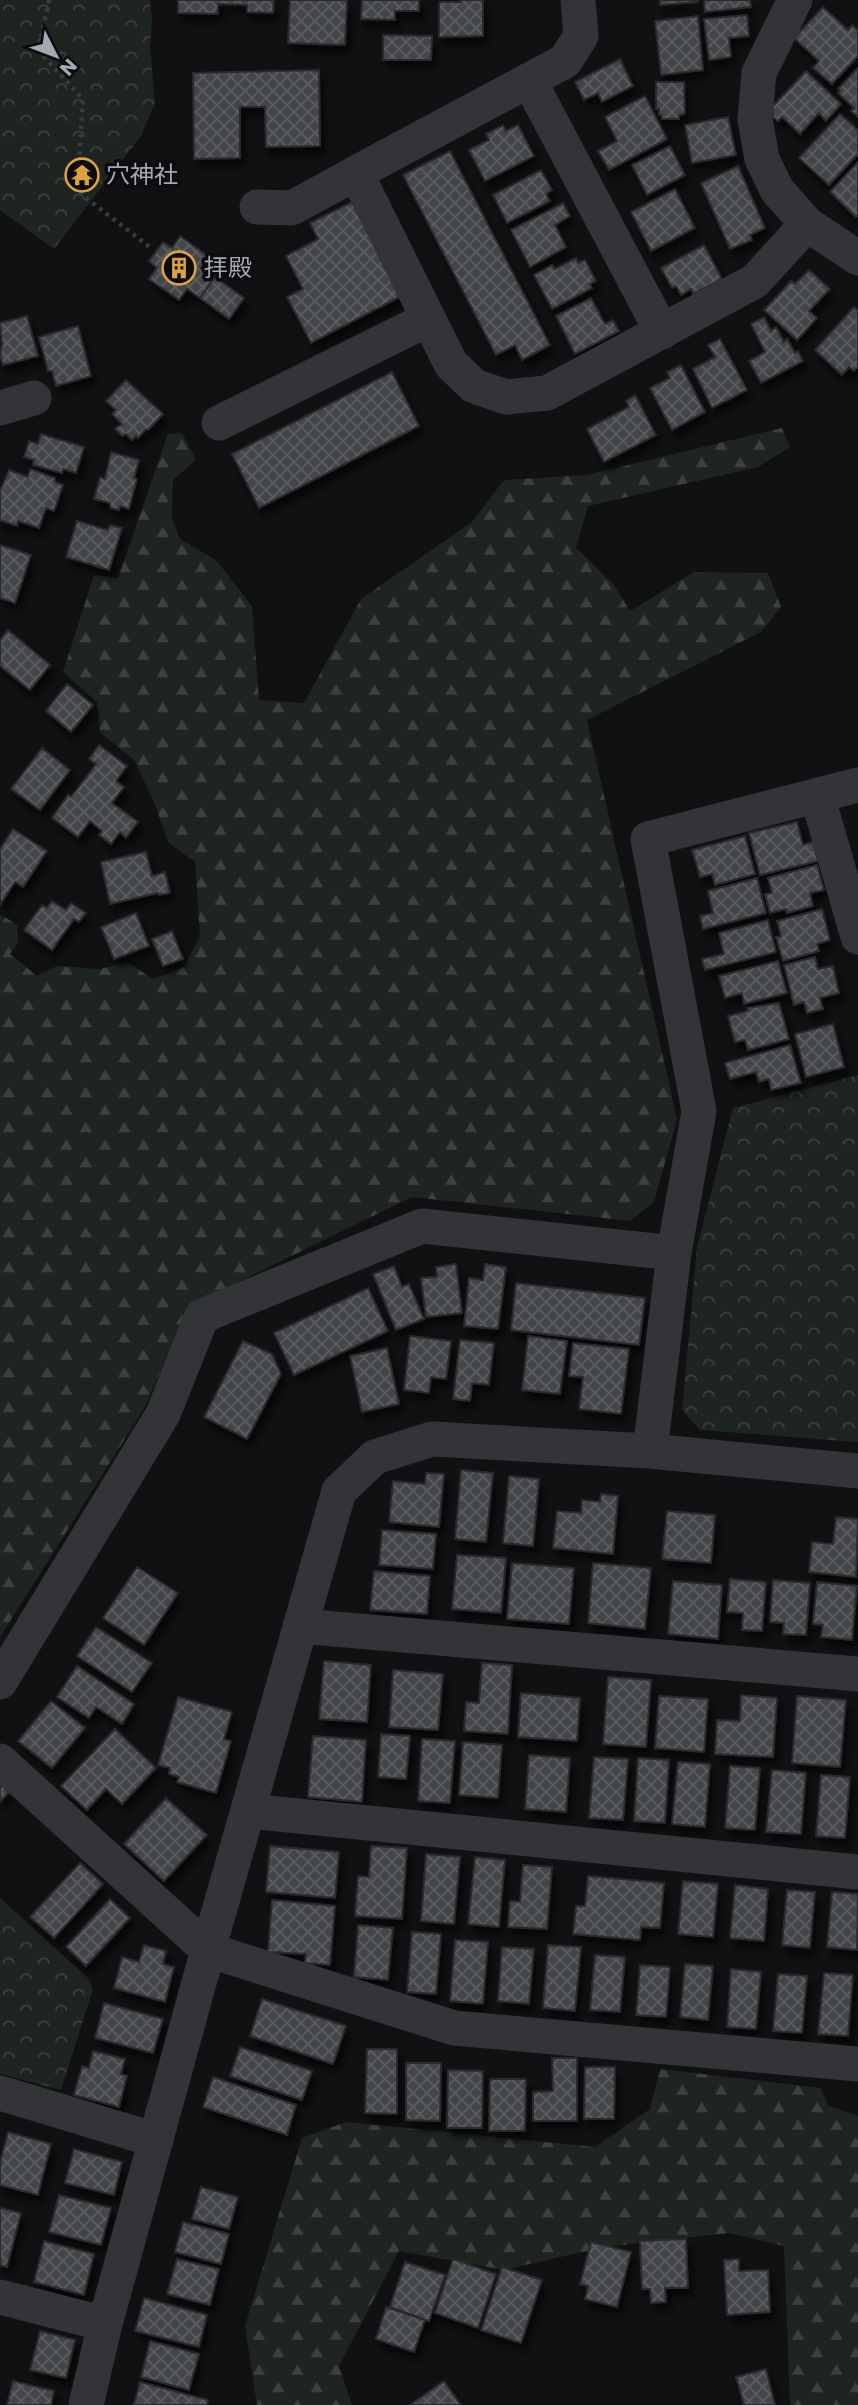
<svg xmlns="http://www.w3.org/2000/svg" width="858" height="2405" viewBox="0 0 858 2405" font-family="Poppins,'Noto Sans JP',sans-serif">
<style>
.forest{fill:url(#forest-firs)}
.park{fill:url(#park-crowns)}
.building{fill:url(#building-cross-hatch);stroke:#2c2c2e;stroke-width:2;filter:url(#shadow)}
.lines{fill:none;stroke-linecap:round;stroke-linejoin:round}
.path{stroke:#393b3e;stroke-width:4.5;stroke-dasharray:3.5 5;stroke-linecap:butt}
.minor{stroke:#333437;stroke-width:35}
.labels{text-anchor:middle;stroke-width:7;stroke-linejoin:round;paint-order:stroke}
.poi-label{font-size:24px;fill:#a4a9b2;stroke:#0c0c0e;text-anchor:start}
</style>
<defs>
<pattern id="forest-firs" width="22" height="20" patternUnits="userSpaceOnUse" patternTransform="scale(1.75)"><rect width="22" height="20" fill="#1e241f"/><path d="M5 1l3.5 6h-7zM16 11l3.5 6h-7z" fill="#3c413d"/></pattern>
<pattern id="park-crowns" width="20" height="18" patternUnits="userSpaceOnUse" patternTransform="scale(1.75)"><rect width="20" height="18" fill="#1e241f"/><path d="M2 6a3 3 0 1 1 6 0M12 15a3 3 0 1 1 6 0" fill="none" stroke="#3c413d"/></pattern>
<pattern id="building-cross-hatch" width="8" height="8" patternUnits="userSpaceOnUse" patternTransform="scale(1.75)"><rect width="8" height="8" fill="#434548"/><path d="M0 0l8 8M0 8l8-8" fill="none" stroke="#5b5d60"/></pattern>
<filter id="shadow"><feDropShadow dx="4.5" dy="8" stdDeviation="3.5" flood-color="#0009"/></filter>
</defs>
<rect width="100%" height="100%" fill="#111113"/>
<!-- forest -->
<path class="forest" d="M782 428 790 447 758 467 588 506 576 548 614 585 630 611 694 572 768 573 781 607 761 632 587 720 677 1119 654 1202 630 1221 412 1197 189 1306 145 1407 0 1637V914L17 925 18 942 10 954 37 976 57 966 100 969 127 962 153 979 184 967 200 937 195 862 168 842 156 807 135 761 100 732 97 702 63 672 94 575 118 578 168 434 182 433 196 460 173 480 172 519 180 539 216 560 252 606 259 700 304 703 361 599 472 522 504 480 587 475Z
M660 2069 820 2088 829 2106 858 2116V2405H790L784 2246 729 2233 604 2247 504 2270 399 2251 339 2366 352 2405H257L245 2326 302 2138 346 2122 595 2147 650 2109Z"/>
<!-- park -->
<path class="park" d="M0 0H150L152 19 150 46 155 103 141 136 54 249 0 210Z
M858 1075V1442L700 1430 682 1410 697 1247 733 1108Z
M0 1898 88 1978 93 1989 61 2090 0 2074Z"/>
<!-- building -->
<path class="building" d="M178 0H274L273 13 247 12V5L218 4V14L178 13Z
M290 0H347L345 45 288 43Z
M362 0H419V11H395V20L361 19Z
M460 0H483V36L439 37V2H461Z
M660 0H698V2L660 5Z
M704 0H750L751 7 705 12Z
M823 7 848 30 852 25 858 31V56L832 84 813 68 819 61 794 38Z
M747 15 749 36 729 38 731 57 709 60 704 19Z
M698 16 703 70 661 75 655 21Z
M383 35 432 36 431 60H383Z
M620 59 633 86 602 102 598 93 584 100 575 82Z
M858 68V117L851 111 854 108 838 93 840 91 838 89Z
M319 70 320 146 266 147 265 107H240V158L194 159 193 73Z
M806 71 841 104 826 121 819 113 800 134 782 117 778 121 773 117V106Z
M656 82H684L685 114 679 115V119H662V115H659V109H656Z
M645 96 667 139 609 170 598 151 617 141 605 117Z
M840 114 858 130V154L829 185 799 158Z
M728 117 736 155 692 163 685 125Z
M503 125 506 131 518 125 534 156 485 181 469 150 489 140 486 134Z
M670 146 685 175 647 195 632 165Z
M450 151 550 345 522 360 515 345 496 355 403 175Z
M858 162V215L856 217 830 192Z
M738 166 765 228 750 235 752 240 730 249 701 183Z
M541 170 552 190 546 194 550 201 507 223 493 195Z
M675 189 695 228 651 251 631 212Z
M356 200 405 294 311 343 287 297 303 289 286 256 318 239 310 223Z
M563 203 570 216 555 225 566 247 530 267 511 230Z
M180 236 209 257 201 268 215 277 200 298 187 289 179 300 149 279 157 268 149 261 163 242 172 248Z
M704 245 722 279 693 294 691 289 681 295 676 286 672 288 661 268Z
M576 258 578 263 585 260 596 281 590 284 592 288 552 309 534 275 552 265 555 269Z
M809 270 830 289 809 311 817 318 797 340 764 310 791 281 795 284Z
M215 277 244 298 229 319 200 298Z
M591 298 605 324 613 320 619 331 575 354 556 316Z
M854 307 858 311V367L854 371 849 367 842 375 815 350Z
M27 316 38 356 3 365 0 356 2 344 0 323Z
M764 317 771 331 776 327 784 342 787 339 795 353 798 351 803 361 761 383 749 361 765 352 751 324Z
M78 326 91 376 56 386 52 371H48L39 337Z
M720 339 747 390 712 408 693 369 715 357 708 345Z
M681 365 705 412 672 430 650 388 670 378 667 372Z
M392 372 419 426 259 508 232 454Z
M126 380 163 414 148 430 146 429 138 438 136 436 132 440 126 434 122 436 115 429 122 424 112 414 116 410 106 401Z
M635 395 656 435 604 462 587 429 629 407 626 401Z
M41 434 84 447 76 473 63 469 62 473 33 465 34 460 24 457 29 441 38 444Z
M111 452 139 460 134 478 137 479 129 509 120 506 119 510 110 508V503L94 499 100 477 105 479Z
M30 469 55 478V482L63 485 54 511 46 508 39 528 18 521 17 526 0 520V491L9 470 28 477Z
M77 521 108 530 110 525 122 528 109 570 66 557Z
M0 545 31 555 15 603 0 598Z
M8 630 50 665 30 690 0 666V640Z
M67 684 93 705 71 732 46 711Z
M99 745 127 766 116 781 124 787 112 803 138 822 126 838 120 832 111 844 99 835 102 831 90 821 78 837 52 818 68 795 71 797 96 764 89 759Z
M42 748 70 770 40 810 11 789Z
M797 822 803 845 813 842 818 861 760 875 749 833Z
M13 829 47 851 23 887 15 882 0 905V849Z
M745 836 755 874 715 885 712 874 700 877 692 850Z
M146 852 152 876 165 872 170 893 159 895 158 893 110 904 101 862Z
M817 865 824 890 810 893 813 906 787 913 786 909 770 913 765 894 772 893 768 878Z
M757 878 766 913 703 929 700 916 713 913 708 891Z
M52 901 66 910 71 903 86 913 79 922 74 919 52 950 24 930 42 905 47 908Z
M822 909 830 940 817 944 819 951 783 961 776 937 781 936 777 921Z
M136 913 149 946 114 959 101 927Z
M768 920 776 952 705 970 702 959 724 954 719 933Z
M172 931 183 959 163 966 152 939Z
M815 957 818 969 833 966 839 993 820 998 823 1009 807 1013 804 1002 794 1005 784 965Z
M778 961 787 993 744 1004 742 993 725 998 719 976Z
M779 1003 789 1039 748 1050 745 1040 735 1042 728 1016 748 1011 747 1008Z
M833 1024 844 1067 806 1077 795 1034Z
M790 1045 801 1083 771 1090 769 1079 759 1082 756 1072 730 1079 725 1063Z
M456 1264 462 1313 426 1317 421 1278 437 1277 436 1267Z
M485 1264 506 1267 498 1329 464 1326 469 1278 483 1280Z
M394 1266 402 1287 409 1284 424 1319 396 1330 373 1274Z
M516 1283 645 1298 639 1345 511 1330Z
M368 1288 388 1331 294 1375 274 1333Z
M410 1336 451 1341 446 1379 431 1377 429 1393 404 1390Z
M528 1336 567 1341 560 1394 522 1390Z
M460 1340 494 1343 489 1385 472 1383 470 1401 453 1399Z
M243 1341 272 1354 281 1374 247 1439 204 1417Z
M573 1343 629 1349 621 1414 579 1409 583 1377 569 1376Z
M387 1348 399 1404 362 1412 350 1356Z
M461 1470 493 1473 486 1542 455 1539Z
M426 1473 444 1474 439 1527 389 1522 393 1481 425 1484Z
M509 1476 539 1479 533 1546 503 1543Z
M601 1494 618 1496 613 1554 553 1548 557 1511 581 1513 582 1500 600 1502Z
M667 1511 715 1515 711 1563 662 1559Z
M836 1517 858 1519 856 1577 809 1572 812 1542 833 1544Z
M382 1530 436 1534 433 1569 379 1565Z
M457 1555 506 1558 501 1613 452 1609Z
M512 1563 574 1568 569 1624 507 1619Z
M593 1563 651 1568 645 1629 588 1623Z
M137 1567 178 1593 144 1645 103 1618Z
M374 1571 430 1576 427 1614 370 1610Z
M730 1579 766 1582 762 1631 742 1630 743 1613 727 1612Z
M773 1580 810 1583 806 1635 783 1634 784 1623 770 1622Z
M673 1581 722 1585 718 1639 668 1634Z
M817 1582 857 1586 852 1640 821 1637 823 1625 813 1624Z
M96 1627 152 1663 132 1692 77 1656Z
M324 1661 371 1665 367 1722 319 1719Z
M482 1663 512 1665 508 1734 464 1731 466 1702 479 1703Z
M77 1666 134 1704 122 1724 96 1707 89 1718 57 1697Z
M393 1670 443 1674 438 1730 389 1727Z
M608 1677 651 1680 646 1747 603 1744Z
M521 1693 580 1698 577 1741 518 1737Z
M741 1695 777 1698 773 1757 715 1754 717 1720 740 1721Z
M659 1696 708 1699 704 1752 655 1748Z
M797 1696 846 1700 840 1767 792 1763Z
M178 1697 232 1712 224 1739 231 1741 216 1793 177 1782 179 1777 169 1774 170 1768 158 1765Z
M51 1701 85 1728 52 1768 18 1741Z
M115 1729 156 1768 122 1804 106 1789 87 1810 61 1786Z
M381 1734 410 1736 406 1779 378 1777Z
M313 1736 366 1740 362 1802 308 1797Z
M422 1739 455 1741 450 1803 418 1801Z
M463 1742 502 1745 498 1798 459 1795Z
M529 1755 570 1758 566 1812 525 1809Z
M594 1757 628 1759 623 1820 589 1818Z
M638 1758 669 1760 665 1823 634 1821Z
M678 1762 710 1764 705 1827 672 1824Z
M730 1766 760 1768 755 1830 725 1828Z
M772 1770 806 1773 801 1834 766 1832Z
M821 1775 850 1777 845 1838 816 1836Z
M0 1784 9 1792 0 1802Z
M166 1798 207 1835 164 1881 124 1844Z
M270 1846 339 1852 335 1898 266 1892Z
M371 1846 407 1848 402 1919 355 1916 358 1876 369 1877Z
M426 1854 460 1857 454 1924 421 1921Z
M475 1857 505 1860 499 1927 468 1924Z
M80 1863 103 1884 54 1938 30 1917Z
M523 1865 552 1867 547 1929 508 1927 510 1901 520 1902Z
M588 1876 664 1883 660 1928 641 1927 640 1940 573 1934 576 1906H585Z
M683 1881 718 1884 713 1937 678 1934Z
M735 1885 768 1889 764 1941 730 1938Z
M787 1890 815 1892 810 1948 782 1945Z
M832 1892 858 1894 857 1950 827 1947Z
M110 1899 130 1918 86 1966 66 1947Z
M272 1900 335 1906 330 1965 305 1963 306 1954 268 1952Z
M358 1925 393 1928 388 1980 354 1977Z
M412 1932 441 1934 436 1994 407 1992Z
M455 1940 488 1942 483 2004 450 2001Z
M144 1945 166 1951 163 1964 174 1967 165 2002 114 1988 122 1957 139 1962Z
M548 1945 581 1947 575 2011 543 2008Z
M502 1947 534 1949 529 2004 498 2001Z
M595 1955 625 1957 620 2012 590 2010Z
M685 1964 713 1966 708 2020 680 2017Z
M640 1965 670 1967 666 2017 636 2015Z
M731 1969 761 1972 756 2029 727 2027Z
M824 1973 853 1975 848 2036 818 2034Z
M778 1974 807 1976 802 2033 773 2031Z
M262 1999 346 2026 333 2064 250 2036Z
M104 2003 163 2019 153 2053 95 2038Z
M240 2047 312 2071 302 2100 230 2076Z
M367 2049H397V2114L365 2113Z
M93 2051 125 2059 121 2074 127 2076 119 2107 74 2095 82 2066 89 2068Z
M552 2058H577V2121H533V2092L553 2091Z
M406 2063H441L440 2121 406 2120Z
M585 2067H615L614 2119H584Z
M448 2070 483 2071 482 2128H447Z
M213 2077 296 2105 287 2135 203 2107Z
M490 2079H526L525 2131H489Z
M8 2132 51 2144 38 2195 0 2185V2163Z
M74 2149 122 2162 114 2195 65 2183Z
M201 2187 238 2197 229 2229 192 2219Z
M59 2195 111 2208 101 2245 49 2232Z
M0 2208 21 2213 7 2267 0 2265Z
M183 2222 229 2234 221 2264 175 2252Z
M686 2239 688 2288H665L666 2302 651 2303 650 2289H642L640 2241Z
M44 2241 94 2254 84 2295 34 2282Z
M591 2242 631 2252 617 2307 585 2299 588 2286 580 2284Z
M177 2259 219 2269 210 2305 167 2294Z
M453 2259 496 2274 478 2328 435 2313Z
M739 2259V2271L768 2270 770 2312 727 2315 724 2260Z
M405 2262 445 2275 429 2321 390 2307Z
M502 2267 542 2280 521 2343 481 2330Z
M144 2298 207 2315 199 2347 135 2331Z
M386 2307 425 2320 414 2352 376 2339Z
M40 2331 75 2340 66 2378 30 2370Z
M150 2341 199 2354 189 2390 141 2377Z
M766 2369 775 2405H744L736 2377Z
M13 2381 54 2391 51 2405H7Z
M444 2381 461 2405H410Z
M140 2382 208 2400 207 2405H134Z"/>
<g class="lines">
<!-- path -->
<path class="path" d="M49 0 38 50 83 99 77 191 151 248"/>
<!-- minor -->
<path class="minor" d="M578 0 581 36 565 61 356 173 451 364 474 386 506 397 547 393 755 281 807 224
M795 0 759 73 755 119 762 159 777 190 807 224 858 258
M529 80 662 332
M257 207 292 208 356 173
M0 408 34 398
M219 423 428 319
M817 795 858 937
M650 1451 674 1253 699 1111 648 839 858 785
M300 1626 858 1674
M0 1682 163 1414 202 1316 422 1226 674 1253
M0 1761 208 1950 454 2028 858 2064
M248 1811 858 1872
M0 2093 156 2140
M0 2297 105 2324
M86 2405 105 2324 208 1950 339 1491 375 1457 432 1439 650 1451 858 1471"/>
</g>
<!-- icons -->
<defs>
<symbol id="temple-ring" viewBox="-11 -11 22 22"><circle r="9.5" fill="#0c0c0e" stroke="#dba241" stroke-width="1.5"/><path d="M0-6L5-2H3V0L6.5 2.5H4V6H1.5V3h-3V6H-4V2.5H-6.5L-3 0V-2H-5Z" fill="#dba241"/></symbol>
<symbol id="building-ring" viewBox="-11 -11 22 22"><circle r="9.5" fill="#0c0c0e" stroke="#dba241" stroke-width="1.5"/><path d="M-4-6H4V6H1V3H-1V6H-4ZM-2.5-4.3h1.7v1.8h-1.7ZM.8-4.3h1.7v1.8H.8ZM-2.5-1h1.7V.8h-1.7ZM.8-1h1.7V.8H.8Z" fill="#dba241"/></symbol>
</defs>
<g fill-rule="evenodd">
<use href="#temple-ring" x="63" y="156" width="38" height="38"/>
<use href="#building-ring" x="160" y="249" width="38" height="38"/>
</g>
<g class="labels">
<!-- poi labels -->
<g class="poi-label">
<text x="106" y="183">穴神社</text>
<text x="204" y="276">拝殿</text>
</g>
</g>
<!-- north arrow -->
<g transform="translate(56 56) rotate(132)" stroke="#0c0c0e" stroke-width="5" paint-order="stroke">
<path d="M0-5L12 26L0 18L-12 26Z" fill="#a4a9b2"/>
<text y="-10" font-size="19" font-weight="bold" text-anchor="middle" fill="#a4a9b2">N</text>
</g>
</svg>
